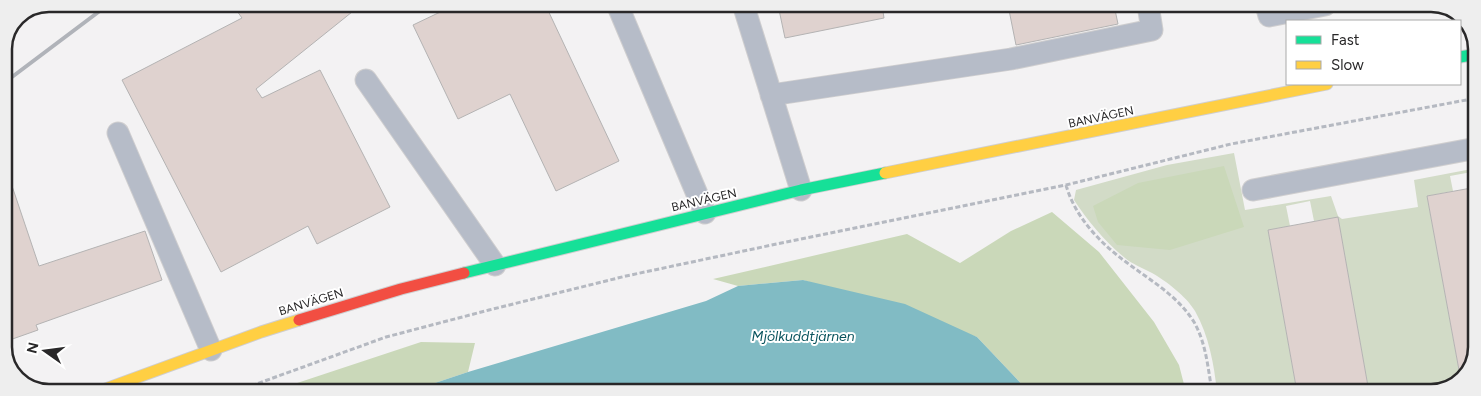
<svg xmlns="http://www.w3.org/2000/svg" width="1481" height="396" viewBox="0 0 1481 396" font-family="Figtree,sans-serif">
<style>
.green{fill:#d2dbc7}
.forest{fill:#cad8b9}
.water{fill:#81bbc4}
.building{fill:#dfd2cf;stroke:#b4b3b3}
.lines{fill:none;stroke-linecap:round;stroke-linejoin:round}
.lane-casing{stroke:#cfcecf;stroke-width:23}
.fast-casing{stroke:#cfcecf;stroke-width:13}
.slow-casing{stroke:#cfcecf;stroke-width:13}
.jam-casing{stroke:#cfcecf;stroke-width:13}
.path{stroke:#b5b9c1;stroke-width:3;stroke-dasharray:5 2.5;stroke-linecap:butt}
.lane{stroke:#b6bcc8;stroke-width:21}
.fast{stroke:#16e098;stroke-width:11}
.slow{stroke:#ffcf43;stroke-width:11}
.jam{stroke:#f24e42;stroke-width:11}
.rail{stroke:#b0b3b9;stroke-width:4}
.labels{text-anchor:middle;stroke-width:4;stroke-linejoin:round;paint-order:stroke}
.street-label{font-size:12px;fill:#292829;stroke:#fff}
.water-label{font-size:14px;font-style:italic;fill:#08535d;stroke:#fff}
.rim{fill:none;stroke:#292829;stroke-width:2.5}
</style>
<rect width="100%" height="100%" fill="#f3f2f3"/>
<!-- green -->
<path class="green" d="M1234 153 1245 210 1331 196 1338 216 1342 219 1418 207 1414 180 1477 168V171L1450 176 1453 191 1427 196 1461 381 1460 383 1432 392H1369L1338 218 1314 221 1310 201 1286 206 1290 226 1268 230 1297 392H1217C1214 364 1209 336 1195 311 1186 296 1166 281 1152 273 1143 268 1132 264 1125 258 1106 243 1087 220 1074 200L1076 190 1167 165Z"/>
<!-- forest -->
<path class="forest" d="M1224 166 1244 227 1170 250 1117 245 1098 222 1093 206 1138 183Z
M1052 212 1099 252 1154 322 1179 365 1186 392H1029L977 337 803 280 738 286 713 279 907 234 960 263 1011 231Z
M421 342 475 343 468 372 411 391H273Z"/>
<!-- water -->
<path class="water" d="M803 280 905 304 977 337 1029 392 411 391 468 372 706 301 738 286Z"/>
<!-- building -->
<path class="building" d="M232 4H362L256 89 262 98 320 70 390 207 317 244 308 226 221 272 122 80 242 18Z
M457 4H545L619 161 556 191 510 94 458 119 413 25Z
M778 5H882L884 18 785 38Z
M1008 5H1114L1118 24 1016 45Z
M4 177H9L39 266 145 231 162 280 36 325 38 330 4 342Z
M1477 187 1476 358 1461 381 1427 196Z
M1338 217 1369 392H1297L1268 230Z"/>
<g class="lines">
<defs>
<path id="lane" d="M617 4 705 213
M743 4 801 190
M1266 5 1269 16 1325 5
M366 80 495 265
M771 95 1011 59 1152 30 1148 5
M118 133 211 350
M1253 190 1477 148"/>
<path id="fast" d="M1460 57 1477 54
M464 273 801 190 885 173"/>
<path id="slow" d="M885 173 1327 84
M100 391 261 332 299 320"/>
<path id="jam" d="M299 320 401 289 464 273"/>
</defs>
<!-- lane casing -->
<use href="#lane" class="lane-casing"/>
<!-- fast casing -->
<use href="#fast" class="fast-casing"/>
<!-- slow casing -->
<use href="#slow" class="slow-casing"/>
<!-- jam casing -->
<use href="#jam" class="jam-casing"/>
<!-- path -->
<path class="path" d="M1066 185C1075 217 1100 243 1126 262 1151 281 1177 295 1194 322 1206 343 1208 368 1212 392
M237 391 386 337 489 310 626 276 786 242 1066 185 1231 144 1477 98"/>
<!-- lane -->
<use href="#lane" class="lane"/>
<!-- fast -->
<use href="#fast" class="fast"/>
<!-- slow -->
<use href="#slow" class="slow"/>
<!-- jam -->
<use href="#jam" class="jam"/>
<!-- rail -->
<path class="rail" d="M4 83 109 4"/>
</g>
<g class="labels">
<!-- street labels -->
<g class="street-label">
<text transform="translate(1101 117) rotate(-12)" y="4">BANVÄGEN</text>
<text transform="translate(704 200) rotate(-13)" y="4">BANVÄGEN</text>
<text transform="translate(311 302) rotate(-17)" y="4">BANVÄGEN</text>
</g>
<!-- water labels -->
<g class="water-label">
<text x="803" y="341">Mjölkuddtjärnen</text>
</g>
</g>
<!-- crop -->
<path d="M0 0H1481V396H0ZM49 12H1431A37 37 0 0 1 1468 49V347A37 37 0 0 1 1431 384H49A37 37 0 0 1 12 347V49A37 37 0 0 1 49 12Z" fill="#eee" fill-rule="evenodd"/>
<path class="rim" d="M49 12H1431A37 37 0 0 1 1468 49V347A37 37 0 0 1 1431 384H49A37 37 0 0 1 12 347V49A37 37 0 0 1 49 12Z"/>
<!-- legend -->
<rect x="1286" y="20" width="175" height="65" fill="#ffffff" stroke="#a9a9a9"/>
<rect x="1296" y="36" width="25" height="8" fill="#16e098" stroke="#a9a9a9"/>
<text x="1331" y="45" font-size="15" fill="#292829">Fast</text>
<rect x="1296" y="61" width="25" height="8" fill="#ffcf43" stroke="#a9a9a9"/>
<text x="1331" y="70" font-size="15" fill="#292829">Slow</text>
<!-- north arrow -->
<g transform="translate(45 351) rotate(284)" stroke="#ffffff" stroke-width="4" paint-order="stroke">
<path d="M0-4L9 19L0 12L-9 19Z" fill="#292829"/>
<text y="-8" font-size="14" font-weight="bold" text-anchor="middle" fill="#292829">N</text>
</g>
</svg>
